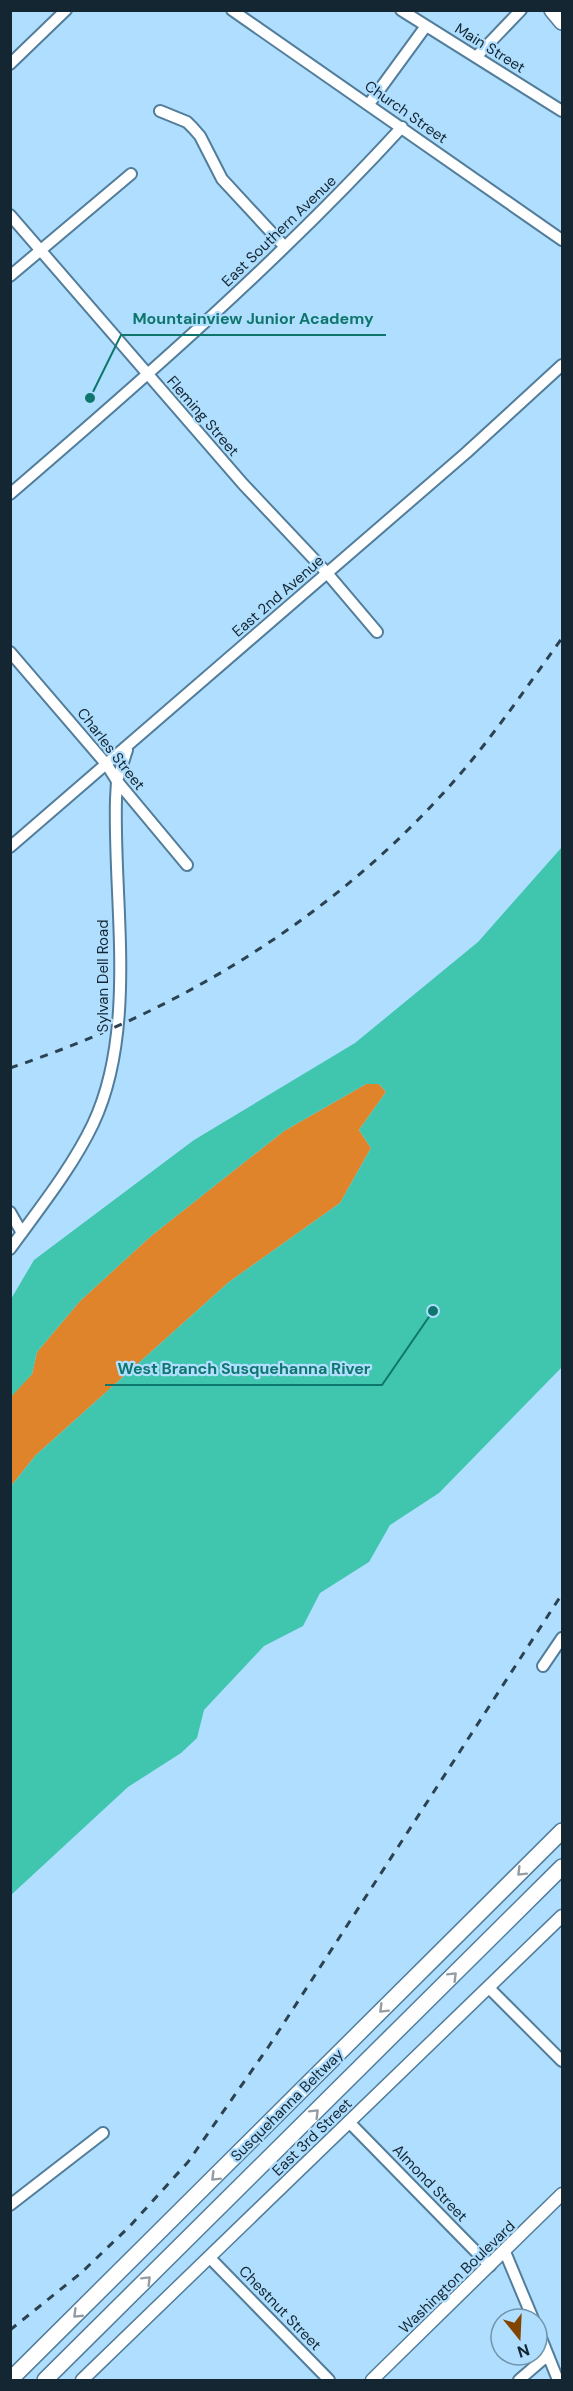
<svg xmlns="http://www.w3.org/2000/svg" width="573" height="2391" viewBox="0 0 573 2391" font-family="'DM Sans',sans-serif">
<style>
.forest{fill:#e0842b}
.water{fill:#40c6af}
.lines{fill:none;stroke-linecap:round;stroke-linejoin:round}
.minor-casing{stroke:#527d9b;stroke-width:14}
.major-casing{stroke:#527d9b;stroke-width:15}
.highway-casing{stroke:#527d9b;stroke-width:18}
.minor{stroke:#fff;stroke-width:10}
.major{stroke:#fff;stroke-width:12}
.highway{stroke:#fff;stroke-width:15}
.rail{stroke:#2c4251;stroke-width:3;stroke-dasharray:8 8;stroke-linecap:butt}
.oneway{stroke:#959da3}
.labels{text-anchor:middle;stroke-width:4.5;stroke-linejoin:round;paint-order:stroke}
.street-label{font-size:15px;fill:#142632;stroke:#afdefe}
.leader{fill:none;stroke:#0f766e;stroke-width:2}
.callout-dot{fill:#0f766e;stroke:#afdefe;stroke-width:2}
.callout-label{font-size:16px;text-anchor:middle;font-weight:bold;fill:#0f766e;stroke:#afdefe;stroke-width:4.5;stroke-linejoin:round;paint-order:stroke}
</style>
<rect width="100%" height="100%" fill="#afdefe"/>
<!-- forest -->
<path class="forest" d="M366 1084H379L386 1092 359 1130 371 1148 340 1203 229 1282 36 1455 11 1486 10 1397 32 1374 37 1352 80 1301 151 1236 284 1131Z"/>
<!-- water -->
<path class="water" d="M562 847V1367L439 1493 390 1525 369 1562 320 1593 303 1626 264 1646 204 1710 197 1738 181 1753 128 1787 11 1895V1486L36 1455 229 1282 340 1203 371 1148 359 1130 386 1092 379 1084H366L284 1131 151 1236 80 1301 37 1352 32 1374 11 1397V1299L34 1260 194 1140 355 1043 478 942Z"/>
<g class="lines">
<defs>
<path id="minor" d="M232 10 562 240
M401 10 562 111
M476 57 521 10
M10 64 66 10
M369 104 426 26
M160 111 187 122 193 128 200 136 222 179 284 246
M10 215 243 484 327 573 377 632
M10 276 131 174
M10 494C146 377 281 259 402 127
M10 652 107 765 117 781 187 865
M10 847 466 453 562 365
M10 1212 22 1233
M10 1249C39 1209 72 1168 93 1124 138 1029 113 901 116 799L117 781 127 750
M543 1666 562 1638
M489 1988 562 2061
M349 2122 490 2266
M10 2205 103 2133
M505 2252 533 2319
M209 2257 329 2380
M537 2328 558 2380
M519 2380 548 2355"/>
<path id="major" d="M82 2380 562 1916
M372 2380 562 2194"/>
<path id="highway" d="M552 10 562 22
M10 2380 562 1831
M45 2380 562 1867"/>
</defs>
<!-- minor casing -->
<use href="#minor" class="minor-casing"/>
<!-- major casing -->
<use href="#major" class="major-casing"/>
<!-- highway casing -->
<use href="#highway" class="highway-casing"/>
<!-- minor -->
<use href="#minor" class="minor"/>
<!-- major -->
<use href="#major" class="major"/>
<!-- highway -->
<use href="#highway" class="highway"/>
<!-- rail -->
<path class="rail" d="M10 1068C187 1009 347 909 467 766 501 725 531 681 562 638
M10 2330 81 2273 130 2226 188 2162 269 2046 562 1594"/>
</g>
<!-- one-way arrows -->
<defs><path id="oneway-chevron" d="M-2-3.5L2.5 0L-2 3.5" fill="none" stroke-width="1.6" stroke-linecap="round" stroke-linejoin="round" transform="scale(1.5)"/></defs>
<g class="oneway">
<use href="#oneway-chevron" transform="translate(521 1872) rotate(135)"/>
<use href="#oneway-chevron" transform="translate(453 1976) rotate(-45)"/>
<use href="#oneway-chevron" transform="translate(383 2009) rotate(135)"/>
<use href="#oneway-chevron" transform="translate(315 2113) rotate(-45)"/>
<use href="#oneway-chevron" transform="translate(215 2177) rotate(135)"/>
<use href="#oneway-chevron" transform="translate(147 2280) rotate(-45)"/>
<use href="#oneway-chevron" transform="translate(77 2314) rotate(136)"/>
</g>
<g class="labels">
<!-- street labels -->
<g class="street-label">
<text transform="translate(490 48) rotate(32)" y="5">Main Street</text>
<text transform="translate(406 112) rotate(35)" y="5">Church Street</text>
<text transform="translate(279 231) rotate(-44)" y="5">East Southern Avenue</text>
<text transform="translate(203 416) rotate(49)" y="5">Fleming Street</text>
<text transform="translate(278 596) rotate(-41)" y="5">East 2nd Avenue</text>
<text transform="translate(111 749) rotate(52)" y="5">Charles Street</text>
<text transform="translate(103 976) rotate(-90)" y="5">Sylvan Dell Road</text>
<text transform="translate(287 2105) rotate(-45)" y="5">Susquehanna Beltway</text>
<text transform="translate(312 2137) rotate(-44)" y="5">East 3rd Street</text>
<text transform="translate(430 2183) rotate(46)" y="5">Almond Street</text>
<text transform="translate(457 2277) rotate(-44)" y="5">Washington Boulevard</text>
<text transform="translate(280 2308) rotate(46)" y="5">Chestnut Street</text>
</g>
</g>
<!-- callouts -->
<path class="leader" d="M90 398L121 335H386M433 1311L382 1385H105"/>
<g class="callout-dot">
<circle cx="90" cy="398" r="6"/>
<circle cx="433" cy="1311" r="6"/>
</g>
<g class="callout-label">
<text x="253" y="324">Mountainview Junior Academy</text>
<text x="244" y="1374">West Branch Susquehanna River</text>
</g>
<!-- border -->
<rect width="573" height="2391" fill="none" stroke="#142632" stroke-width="24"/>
<!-- north arrow -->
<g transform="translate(519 2337) rotate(162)"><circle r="28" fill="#afdefe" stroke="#7194ac" stroke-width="1.5"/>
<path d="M0-4.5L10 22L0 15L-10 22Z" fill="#824500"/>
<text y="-9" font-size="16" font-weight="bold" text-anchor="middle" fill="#142632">N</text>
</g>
</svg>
